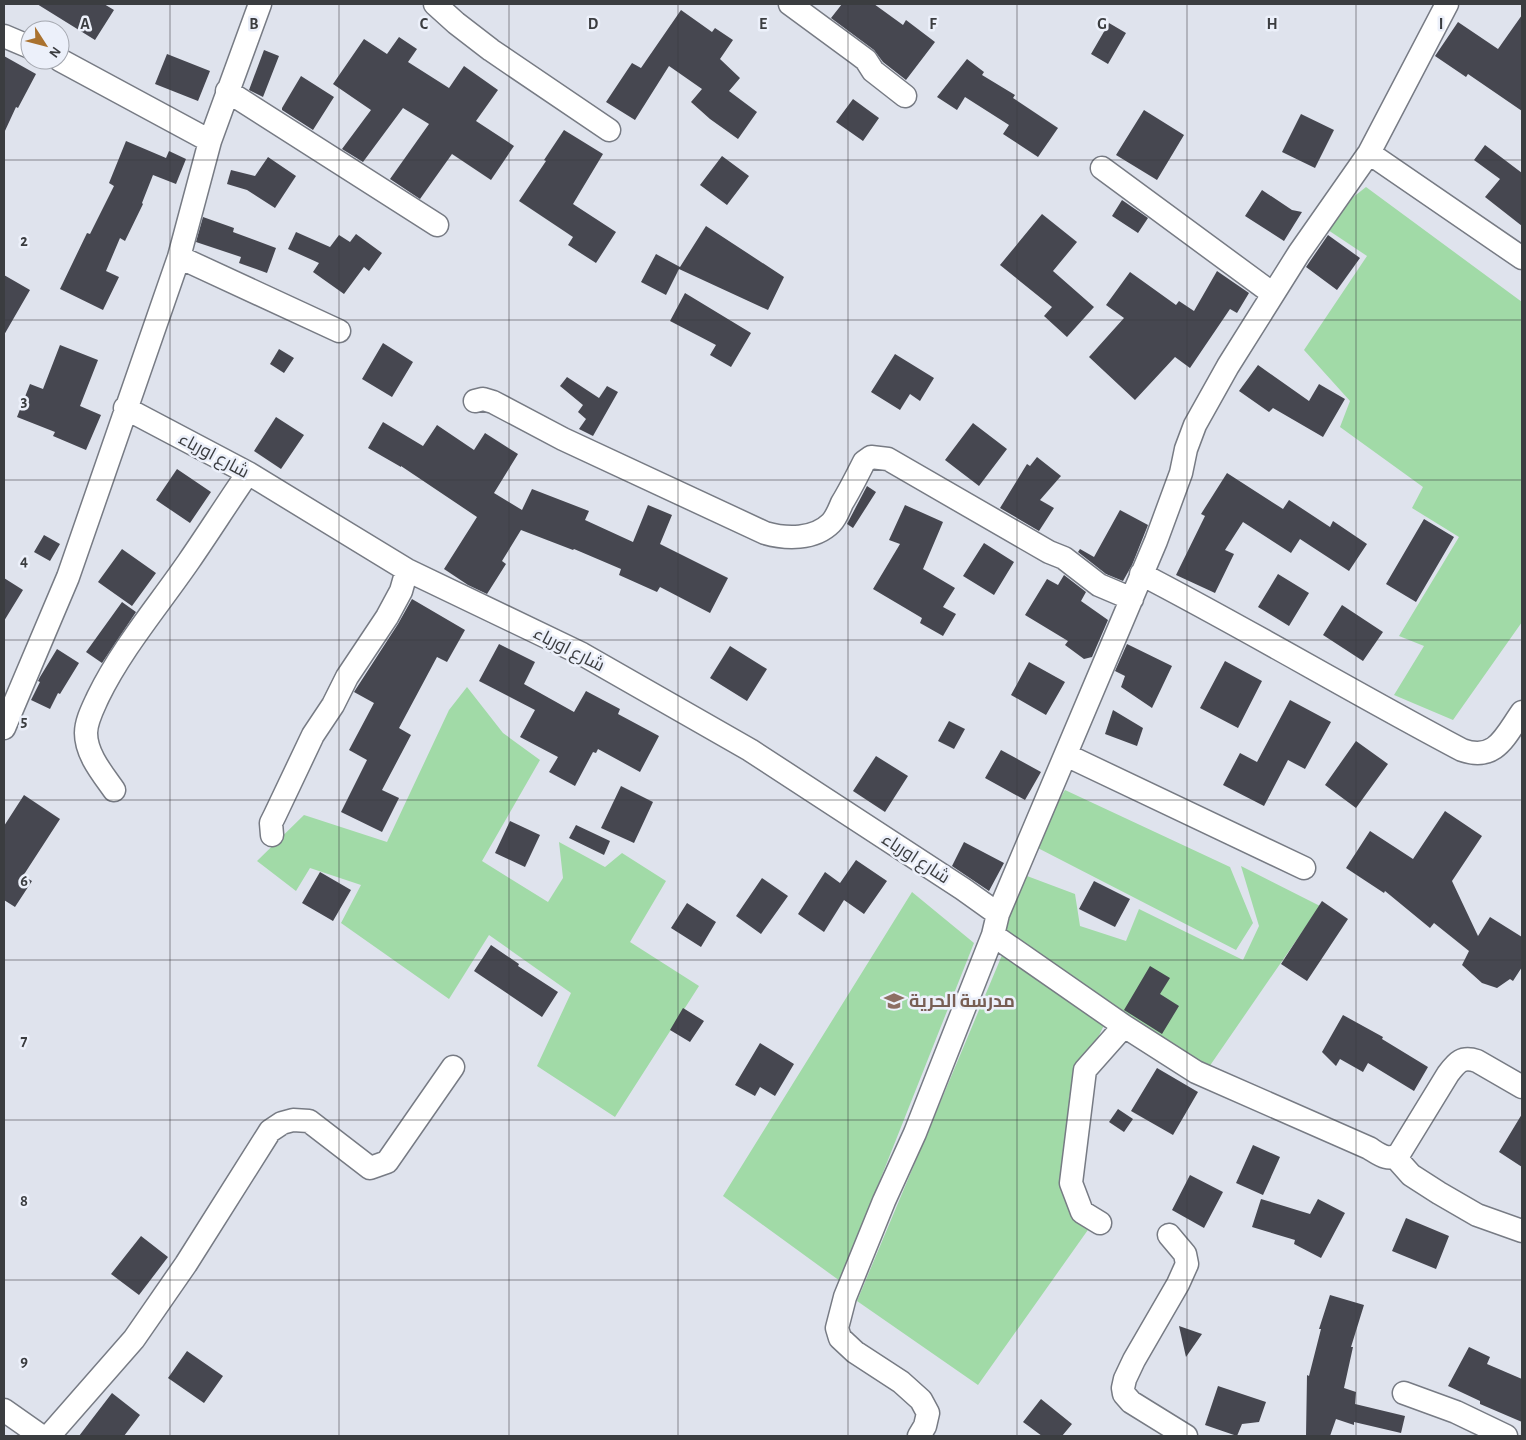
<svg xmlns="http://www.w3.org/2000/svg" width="1526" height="1440" viewBox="0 0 1526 1440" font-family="'Alegreya Sans',Cairo,sans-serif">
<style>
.green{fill:#a1daa7}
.building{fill:#464750}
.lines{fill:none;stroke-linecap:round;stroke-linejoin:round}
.minor-casing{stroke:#777b84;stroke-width:25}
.minor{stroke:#fff;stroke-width:22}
.grid{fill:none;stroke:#3b3d40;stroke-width:1;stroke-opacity:0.55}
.labels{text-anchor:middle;stroke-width:5;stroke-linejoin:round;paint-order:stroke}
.street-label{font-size:18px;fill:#3b3d40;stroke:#ecf0fa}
.education-label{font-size:18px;font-weight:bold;fill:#785e54;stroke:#ecf0fa;text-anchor:start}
.grid-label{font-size:16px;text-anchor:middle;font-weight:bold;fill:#3b3d40;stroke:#ecf0fa;stroke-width:5;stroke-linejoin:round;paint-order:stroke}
</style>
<rect width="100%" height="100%" fill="#dfe3ed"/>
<!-- green -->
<path class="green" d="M1366 187 1522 302V622L1453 720 1394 695 1424 646 1399 636 1459 537 1412 508 1423 487 1340 427 1350 401 1304 350 1367 256 1319 224Z
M467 687 503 733 540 760 482 861 548 902 563 878 559 842 605 867 622 853 666 881 630 942 699 986 615 1117 537 1066 571 993 489 935 449 999 341 923 361 885 310 868 296 891 257 861 304 815 387 842 449 710Z
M1065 790 1230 867 1253 923 1236 950 1032 845Z
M1241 866 1320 906 1209 1067 1124 1019 1001 934 1027 876 1075 894 1080 926 1126 941 1139 909 1243 960 1259 926Z
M912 892 974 943 840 1281 723 1196Z
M1005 948 1107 1019 1069 1097 1074 1106 1062 1186 1090 1227 978 1385 857 1301Z"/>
<!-- building -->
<path class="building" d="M37 4H104L114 10 95 40Z
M842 4H874L903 25 906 20 935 42 906 80 883 62 874 50 831 18Z
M681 10 712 32 715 28 733 40 720 59 740 78 729 91 757 112 738 139 710 119 691 102 702 89 669 66 635 120 606 102 632 63 641 68Z
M1522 15V111L1468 74 1466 77 1435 56 1458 22 1498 49Z
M1109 23 1126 33 1108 64 1091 54Z
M399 37 417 49 408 62 449 88 464 66 498 90 476 121 514 146 491 180 452 154 420 199 390 179 429 124 403 108 363 162 342 149 371 110 333 84 364 39 387 54Z
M264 50 279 56 263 97 249 90Z
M167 54 210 71 198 101 155 84Z
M4 56 36 74 18 108 16 107 4 133Z
M967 59 984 72 982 75 1015 95 1013 98 1058 128 1038 157 1003 134 1009 125 965 97 957 110 937 97Z
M301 76 334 97 313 130 282 110V108Z
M853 99 879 118 863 141 836 122Z
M1144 110 1184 135 1157 180 1116 155Z
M1301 114 1334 130 1315 168 1282 152Z
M564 130 603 154 573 204 616 232 596 263 568 245 573 237 519 201 546 161 544 160Z
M126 141 166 158 169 151 186 159 176 184 153 175 142 203 143 204 125 241 120 238 106 271 119 277 103 310 60 289 87 233 90 234 114 186 109 183Z
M1485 145 1522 173V226L1485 197 1500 179 1474 160Z
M722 156 749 176 727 205 700 185Z
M268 157 296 176 275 208 247 190 227 184 231 170 255 176Z
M1262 190 1292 210 1302 212 1284 241 1245 216Z
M1122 200 1148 218 1138 233 1112 216Z
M1042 214 1077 242 1053 271 1094 307 1067 337 1044 316 1052 307 1000 265Z
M203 217 234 228 233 232 276 248 267 273 239 263 241 257 196 242Z
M706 226 784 277 768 310 679 269 666 295 641 282 656 254 680 267Z
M296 232 330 247 339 235 350 242 356 234 382 253 369 271 364 267 344 294 313 272 319 263 288 249Z
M1328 235 1360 258 1337 290 1306 267Z
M1217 271 1249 293 1237 313 1230 309 1190 368 1175 357 1135 400 1089 357 1124 318 1106 305 1130 272 1176 305 1179 301 1194 311Z
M4 275 30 290 4 335Z
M685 293 751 333 731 367 710 355 716 345 670 321Z
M383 343 413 362 392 397 362 379Z
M60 345 98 360 80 406 101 415 86 450 53 436 55 432 17 417 30 384 43 389Z
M279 349 294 358 284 373 270 364Z
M895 354 934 378 920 401 910 394 900 410 871 392Z
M1258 365 1309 401 1319 384 1345 399 1323 437 1273 408 1269 412 1239 391Z
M567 377 599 398 607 386 618 392 593 436 579 429 586 419 578 412 583 405 560 386Z
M276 417 304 435 281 469 254 451Z
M383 422 423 446 437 425 474 450 485 433 518 454 494 493 522 510 532 489 589 511 585 520 633 542 648 505 672 515 660 544 728 578 710 613 660 587 657 592 619 575 621 569 574 549 573 550 521 530 502 561 506 564 487 594 468 585 444 569 477 517 401 466V467L368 448Z
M973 423 1007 449 979 486 945 460Z
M1037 457 1061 476 1040 500 1054 508 1039 531 1000 508 1027 464 1030 466Z
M177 469 211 492 190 523 156 500Z
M1227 473 1283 509 1289 500 1330 527 1333 521 1367 544 1349 571 1300 539 1291 553 1243 522 1225 550 1234 554 1215 593 1176 575 1205 516 1201 514Z
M867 486 876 492 853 528 847 524Z
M905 505 943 522 923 569 955 588 943 607 956 614 943 636 920 623 922 618 873 589 900 544 889 540Z
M1120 510 1148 525 1132 565 1123 581 1106 574 1078 552 1080 549 1094 557Z
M1424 519 1454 537 1416 602 1386 584Z
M44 535 60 544 50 561 34 552Z
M984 543 1014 562 994 595 963 576Z
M122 549 156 573 132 606 98 582Z
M1278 574 1309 593 1289 626 1258 607Z
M1064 575 1086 592 1081 601 1108 620 1092 657 1084 659 1065 645 1068 641 1025 615 1047 579 1058 585Z
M4 578 23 590 4 621Z
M412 599 465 630 447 662 437 657 399 728 411 735 382 790 399 798 382 832 341 812 367 760 349 750 374 703 354 692 398 624Z
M122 602 136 612 102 663 86 652Z
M1342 605 1383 632 1363 661 1323 635Z
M499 644 535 662 524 684 574 712 586 691 620 709 618 714 659 736 640 772 598 749 596 753 593 752 575 786 549 772 558 757 520 737 535 710 479 681Z
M1127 644 1172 666 1152 708 1121 687 1125 676 1115 671Z
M730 646 767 669 747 701 710 678Z
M57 649 79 663 60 694 58 693 50 709 31 700 40 682 38 681 40 677Z
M1225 661 1262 681 1238 728 1200 708Z
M1029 662 1065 682 1046 715 1011 695Z
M1290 700 1331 722 1305 769 1288 760 1264 806 1223 785 1240 753 1257 762Z
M1113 710 1143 728 1137 746 1105 734Z
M949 721 965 729 954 749 938 741Z
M1356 741 1388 764 1356 808 1325 785Z
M1001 750 1041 772 1025 800 985 778Z
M876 756 908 776 885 812 853 791Z
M621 786 653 802 634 843 601 828Z
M24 795 60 819 23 876 32 881 15 907 4 900V826Z
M1445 811 1482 836 1452 881 1478 936 1490 917 1522 937V967L1513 981 1510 979 1497 988 1482 983 1462 965 1469 951 1434 923 1430 928 1385 891 1384 893 1346 868 1370 831 1413 859Z
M510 821 540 835 525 867 495 853Z
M576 825 610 841 604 855 569 838Z
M964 842 1004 863 989 891 952 866Z
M856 860 887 881 864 914 844 900 824 932 798 914 825 872 840 883Z
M320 872 351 890 333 921 302 903Z
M762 878 788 896 761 934 736 916Z
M1094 881 1130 899 1115 927 1079 909Z
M1322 901 1348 919 1307 981 1281 964Z
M687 903 716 922 701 947 671 928Z
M491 945 519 964 518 966 558 992 542 1017 474 971Z
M1150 966 1170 978 1160 994 1179 1006 1162 1034 1124 1010Z
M683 1008 704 1021 690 1042 670 1030Z
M1343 1015 1383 1037 1382 1039 1428 1067 1414 1091 1368 1063 1363 1072 1340 1059 1336 1066 1322 1052Z
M760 1043 794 1064 775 1096 760 1087 755 1096 735 1085Z
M1157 1068 1198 1092 1173 1135 1131 1111Z
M1118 1109 1133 1119 1124 1132 1109 1122Z
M1522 1114V1167L1499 1152Z
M1253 1145 1280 1157 1263 1195 1236 1183Z
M1190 1175 1223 1192 1204 1228 1172 1210Z
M1261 1199 1310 1214 1318 1199 1345 1213 1321 1258 1294 1244 1295 1240 1252 1227Z
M1406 1218 1449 1236 1436 1269 1392 1251Z
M141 1236 168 1257 139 1295 111 1274Z
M1330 1295 1364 1305 1351 1347H1353L1344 1388 1356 1392 1355 1404 1405 1416 1401 1433 1354 1422V1425L1336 1419 1330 1436H1306L1307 1375 1309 1376 1321 1329H1319Z
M1179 1326 1202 1334 1186 1357Z
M1469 1347 1490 1357 1487 1364 1522 1379V1422L1480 1404V1401L1448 1386Z
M187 1351 223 1376 204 1403 168 1378Z
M1218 1386 1266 1402 1259 1422 1242 1424 1237 1436 1205 1425Z
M112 1393 140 1415 124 1436H79Z
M1041 1399 1072 1424 1062 1436H1042L1023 1422Z"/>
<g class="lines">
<defs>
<path id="minor" d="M435 4 456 23 491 50 609 130
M790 4 858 54 866 60 873 71 905 96
M4 36 30 47
M60 60 210 141
M227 91 437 225
M1369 153 1447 4
M1102 168 1273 294
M179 257 339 331
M475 401 483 399 493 402 563 439 765 533C786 539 814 540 831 523 836 518 839 510 842 503 850 490 857 476 864 462L871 457 888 459 1049 552 1064 558 1099 585 1132 599
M125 408 248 473 407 570 582 654 750 750 963 889 998 914
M1141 574C1249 630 1354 693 1462 750 1496 762 1505 736 1522 712
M4 728 68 577 179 257 210 141 260 4
M1066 755 1304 868
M114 790C102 773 86 754 86 733 86 721 93 708 98 697 122 648 158 606 189 561 209 532 228 502 248 473
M272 835 271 823 275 815 313 735 333 705 347 677 387 617 401 591 407 570
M993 935 998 914 1156 541 1181 473 1186 449 1195 425 1228 366 1299 253 1369 153 1522 258
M1395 1157 1411 1175 1439 1193 1477 1215 1522 1231
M1100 1223 1082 1212 1071 1183 1085 1070 1124 1026
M1169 1235 1185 1254 1187 1264 1178 1284 1134 1360 1125 1379 1123 1388 1124 1394 1131 1402 1186 1436
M1404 1393 1456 1412 1506 1436
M4 1410 41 1436
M49 1436 134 1339 186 1264 270 1131 282 1123 293 1120 309 1121 370 1168 387 1162 453 1067
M919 1436 925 1426 928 1413 921 1400 901 1382 855 1352 840 1338 837 1328 845 1297 884 1201 915 1133 993 935 1124 1026 1196 1072 1369 1148C1379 1154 1388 1162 1399 1154L1448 1074C1457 1062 1462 1056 1477 1061L1522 1087"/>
</defs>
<!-- minor casing -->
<use href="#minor" class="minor-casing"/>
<!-- minor -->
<use href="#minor" class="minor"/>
</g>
<!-- grid -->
<path class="grid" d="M170 4V1436M339 4V1436M509 4V1436M678 4V1436M848 4V1436M1017 4V1436M1187 4V1436M1356 4V1436M4 160H1522M4 320H1522M4 480H1522M4 640H1522M4 800H1522M4 960H1522M4 1120H1522M4 1280H1522"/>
<!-- icons -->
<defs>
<symbol id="school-bare" viewBox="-9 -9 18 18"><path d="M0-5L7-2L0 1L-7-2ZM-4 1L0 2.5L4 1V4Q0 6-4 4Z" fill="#8d6e63" stroke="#ecf0fa" stroke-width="2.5" paint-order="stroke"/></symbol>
</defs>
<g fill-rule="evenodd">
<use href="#school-bare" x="880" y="987" width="28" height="28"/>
</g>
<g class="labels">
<!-- street labels -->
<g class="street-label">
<text transform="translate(214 455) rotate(28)" y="6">شارع اورباء</text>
<text transform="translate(569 649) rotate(27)" y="6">شارع اورباء</text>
<text transform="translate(916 858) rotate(33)" y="6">شارع اورباء</text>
</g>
<!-- education labels -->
<g class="education-label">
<text x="909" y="1007">مدرسة الحرية</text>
</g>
</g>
<g class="grid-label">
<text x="85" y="29">A</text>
<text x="254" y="29">B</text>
<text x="424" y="29">C</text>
<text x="593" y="29">D</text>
<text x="763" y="29">E</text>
<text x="933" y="29">F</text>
<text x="1102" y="29">G</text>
<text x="1272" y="29">H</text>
<text x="1441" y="29">I</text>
<text x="24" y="246">2</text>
<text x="24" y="406">3</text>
<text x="24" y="566">4</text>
<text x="24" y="726">5</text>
<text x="24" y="886">6</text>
<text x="24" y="1046">7</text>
<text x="24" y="1206">8</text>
<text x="24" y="1366">9</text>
</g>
<!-- border -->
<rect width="1526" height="1440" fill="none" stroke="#3b3d40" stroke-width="10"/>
<!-- north arrow -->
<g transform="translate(45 45) rotate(126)"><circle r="24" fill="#ecf0fa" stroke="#a5a8b0"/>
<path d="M0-4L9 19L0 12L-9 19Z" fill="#aa722f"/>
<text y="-8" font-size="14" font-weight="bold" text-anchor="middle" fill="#3b3d40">N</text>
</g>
</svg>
